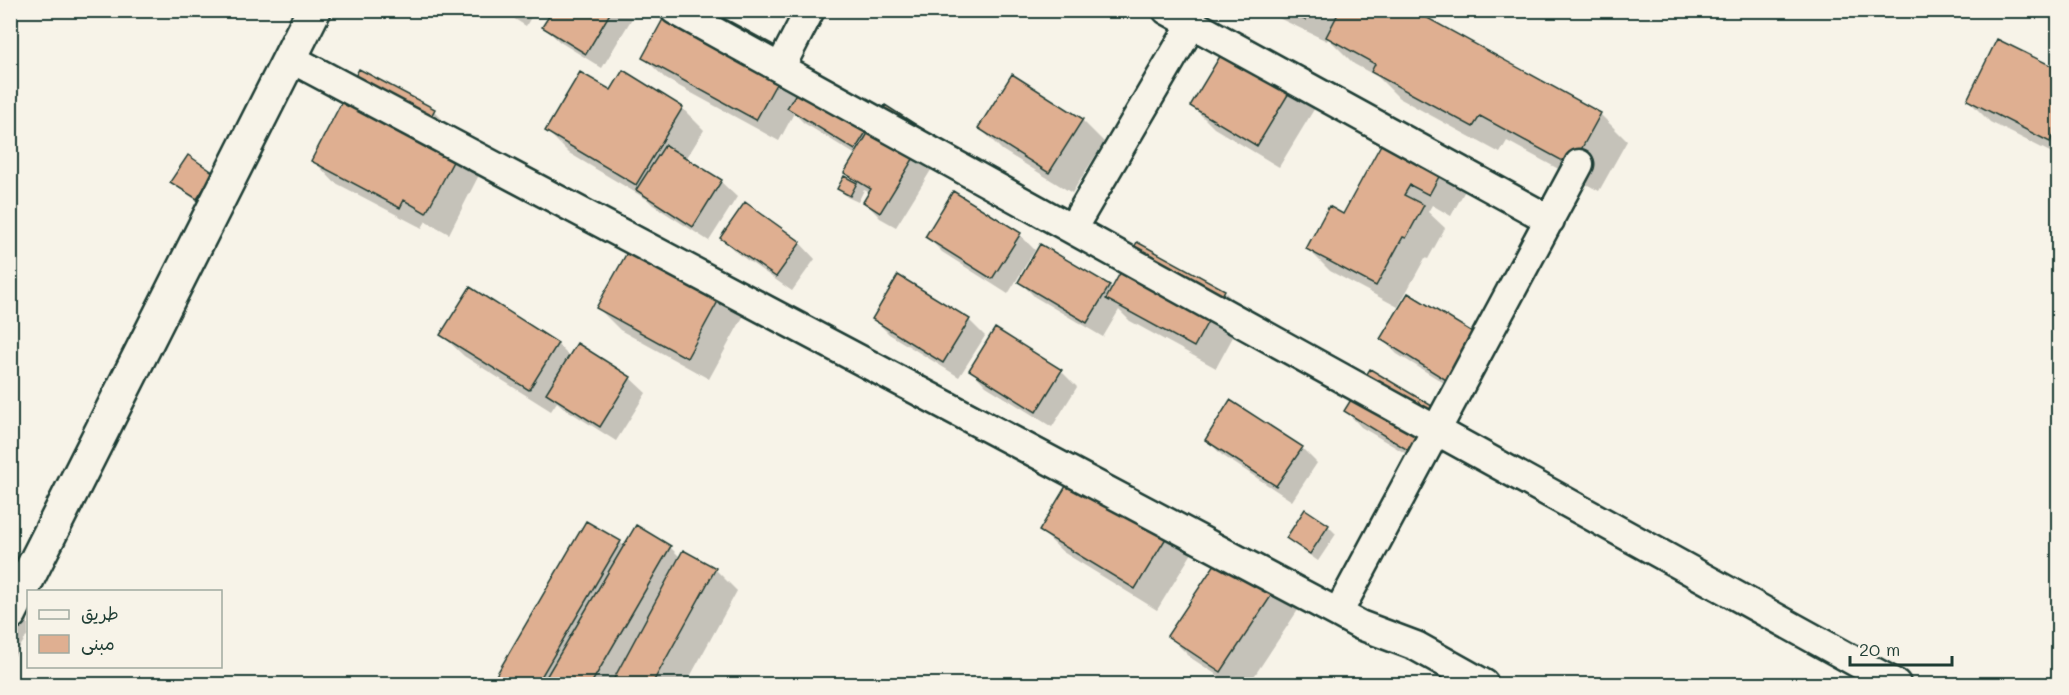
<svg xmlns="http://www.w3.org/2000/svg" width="2069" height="695" viewBox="0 0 2069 695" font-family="Mali,'Playpen Sans Arabic',sans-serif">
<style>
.shadow{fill:#0003}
.building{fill:#dfaf91;stroke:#1f3d34;stroke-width:1.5}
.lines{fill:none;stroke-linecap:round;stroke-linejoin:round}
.minor-casing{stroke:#1f3d34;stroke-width:33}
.secondary-casing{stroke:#1f3d34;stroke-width:38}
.minor{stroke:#f7f3e8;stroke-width:28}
.secondary{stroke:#f7f3e8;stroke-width:33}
</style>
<rect width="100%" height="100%" fill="#f7f3e8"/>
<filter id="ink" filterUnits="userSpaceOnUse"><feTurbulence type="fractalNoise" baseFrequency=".0167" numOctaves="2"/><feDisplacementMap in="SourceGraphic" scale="12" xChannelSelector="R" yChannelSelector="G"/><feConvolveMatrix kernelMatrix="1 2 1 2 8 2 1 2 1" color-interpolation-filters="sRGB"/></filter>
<g filter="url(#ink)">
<!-- shadow -->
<path class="shadow" d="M500 10H535L526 26Z
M554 10H637L602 68 560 42 544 27Z
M1262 10H1419L1430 22 1600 114 1627 141 1599 191 1507 141 1500 153 1399 98 1378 77 1354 64 1328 38 1327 41Z
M1998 41 2058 71V156L1990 122 1968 100Z
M644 58 809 75 944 149 896 227 880 218 865 202 870 193 864 190 858 202 847 197 839 189 845 178 857 184 846 172 856 155 804 123 794 113 779 141 666 79Z
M1294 84 1316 106 1279 167 1214 128 1192 106Z
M611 92 682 108 704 130 686 159 721 182 737 197 709 241 653 205 648 200 569 153 547 131Z
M434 111 456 133 480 173 449 234 426 221 422 228 334 182 313 160Z
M1082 120 1104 142 1072 193 1002 150 980 128Z
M1395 121 1474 174 1451 216 1432 205 1428 212 1445 228 1428 259 1425 258 1398 307 1330 271 1308 249 1344 216Z
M213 174 205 206 180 189 172 182Z
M638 235 749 306 709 379 620 330 598 308Z
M1020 235 1035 250 1008 294 942 252 926 236Z
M722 238 800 243 815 259 792 291 737 253Z
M1020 282 1109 286 1112 290 1224 291 1246 313 1216 368 1130 321 1119 310 1103 337 1035 297Z
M1409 295 1467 397 1397 354 1382 339Z
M873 318 969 320 985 336 959 377 889 334Z
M995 330 1061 371 1077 387 1052 427 986 386 971 370Z
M442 335 557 344 570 357 630 378 646 393 616 441 564 408 557 402 551 411 464 356Z
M1371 371 1427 466 1361 427 1346 411Z
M1207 440 1302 448 1317 463 1292 501 1222 455Z
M1305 511 1328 526 1336 534 1318 561 1295 545 1287 538Z
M586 523 620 542 625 547H670L681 558 715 569 737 591 686 684H493Z
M1041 531H1170L1192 553 1157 610 1063 552Z
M10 584 28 598V634L10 663Z
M1276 588 1298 610 1249 684H1231L1191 658 1169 636Z"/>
<!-- building -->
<path class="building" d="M553 10H612L586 54 542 27Z
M668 10H709L792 55 756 120 642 58Z
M1285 10H1309L1305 20Z
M1340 10H1413L1601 113 1572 166 1480 116 1473 127 1371 72 1375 64 1326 37Z
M1997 39 2058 69V126L2050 142 1967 100Z
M1228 43 1295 83 1257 146 1190 106Z
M359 69 435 109 423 131 459 150 426 213 404 200 400 208 311 161Z
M811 69 879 111 855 150 787 108Z
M623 70 683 107 636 185 545 131 580 72 611 90Z
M1012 74 1083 119 1049 173 978 128Z
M885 105 929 133 880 213 863 202 871 189 844 173Z
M1395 119 1453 151 1429 195 1410 185 1404 195 1424 205 1406 238 1403 237 1376 286 1306 249 1329 206 1343 214Z
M665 145 722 180 693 227 636 190Z
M188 155 214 173 197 199 170 182Z
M844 176 857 183 850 196 837 189Z
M953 191 1021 233 992 279 925 237Z
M745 202 801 242 776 277 720 238Z
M638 233 728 283 687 358 596 308Z
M1137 242 1225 290 1194 347 1106 299Z
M1040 244 1110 285 1087 323 1018 282Z
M898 275 970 319 943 363 872 319Z
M470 287 558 343 529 390 440 335Z
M1408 293 1479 336 1451 383 1380 339Z
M995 328 1062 370 1036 412 969 370Z
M577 343 631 377 600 427 546 393Z
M1370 369 1437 409 1411 452 1344 411Z
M1230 400 1303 447 1276 486 1205 440Z
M1075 471 1171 530 1135 589 1039 531Z
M1305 509 1329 525 1310 554 1286 538Z
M586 521 621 541 537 684H491Z
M636 525 671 546 591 684H542Z
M683 550 716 568 652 684H611Z
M1223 552 1277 587 1221 672 1167 636Z"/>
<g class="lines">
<defs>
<path id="minor" d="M675 10 1896 684
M1167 10 1550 220
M290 58 1338 613 1360 625 1416 646 1484 684
M780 68 810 10
M1072 229 1192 24
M1338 613 1579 164"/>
<path id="secondary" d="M10 613 314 10"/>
</defs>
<!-- minor casing -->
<use href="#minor" class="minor-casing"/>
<!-- secondary casing -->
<use href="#secondary" class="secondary-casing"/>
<!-- minor -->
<use href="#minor" class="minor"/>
<!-- secondary -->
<use href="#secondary" class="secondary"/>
</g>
</g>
<!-- margin -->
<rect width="2069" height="695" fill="none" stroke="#f7f3e8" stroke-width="36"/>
<rect x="18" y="18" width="2033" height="659" fill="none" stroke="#1f3d34" stroke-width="2" filter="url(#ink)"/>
<!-- legend -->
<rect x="27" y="590" width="195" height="78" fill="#f7f3e8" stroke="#a1aaa0" stroke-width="1.5"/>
<rect x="39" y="610" width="30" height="9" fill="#f7f3e8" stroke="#a1aaa0" stroke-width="1.5"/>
<text x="81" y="620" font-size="18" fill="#1f3d34">طريق</text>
<rect x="39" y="635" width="30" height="18" fill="#dfaf91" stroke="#a1aaa0" stroke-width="1.5"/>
<text x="81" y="650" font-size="18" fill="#1f3d34">مبنى</text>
<!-- scale -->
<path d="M1850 656v9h102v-9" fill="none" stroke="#1f3d34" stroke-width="3"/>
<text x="1859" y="656" font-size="18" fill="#1f3d34" stroke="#f7f3e8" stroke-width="4.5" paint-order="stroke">20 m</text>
</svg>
